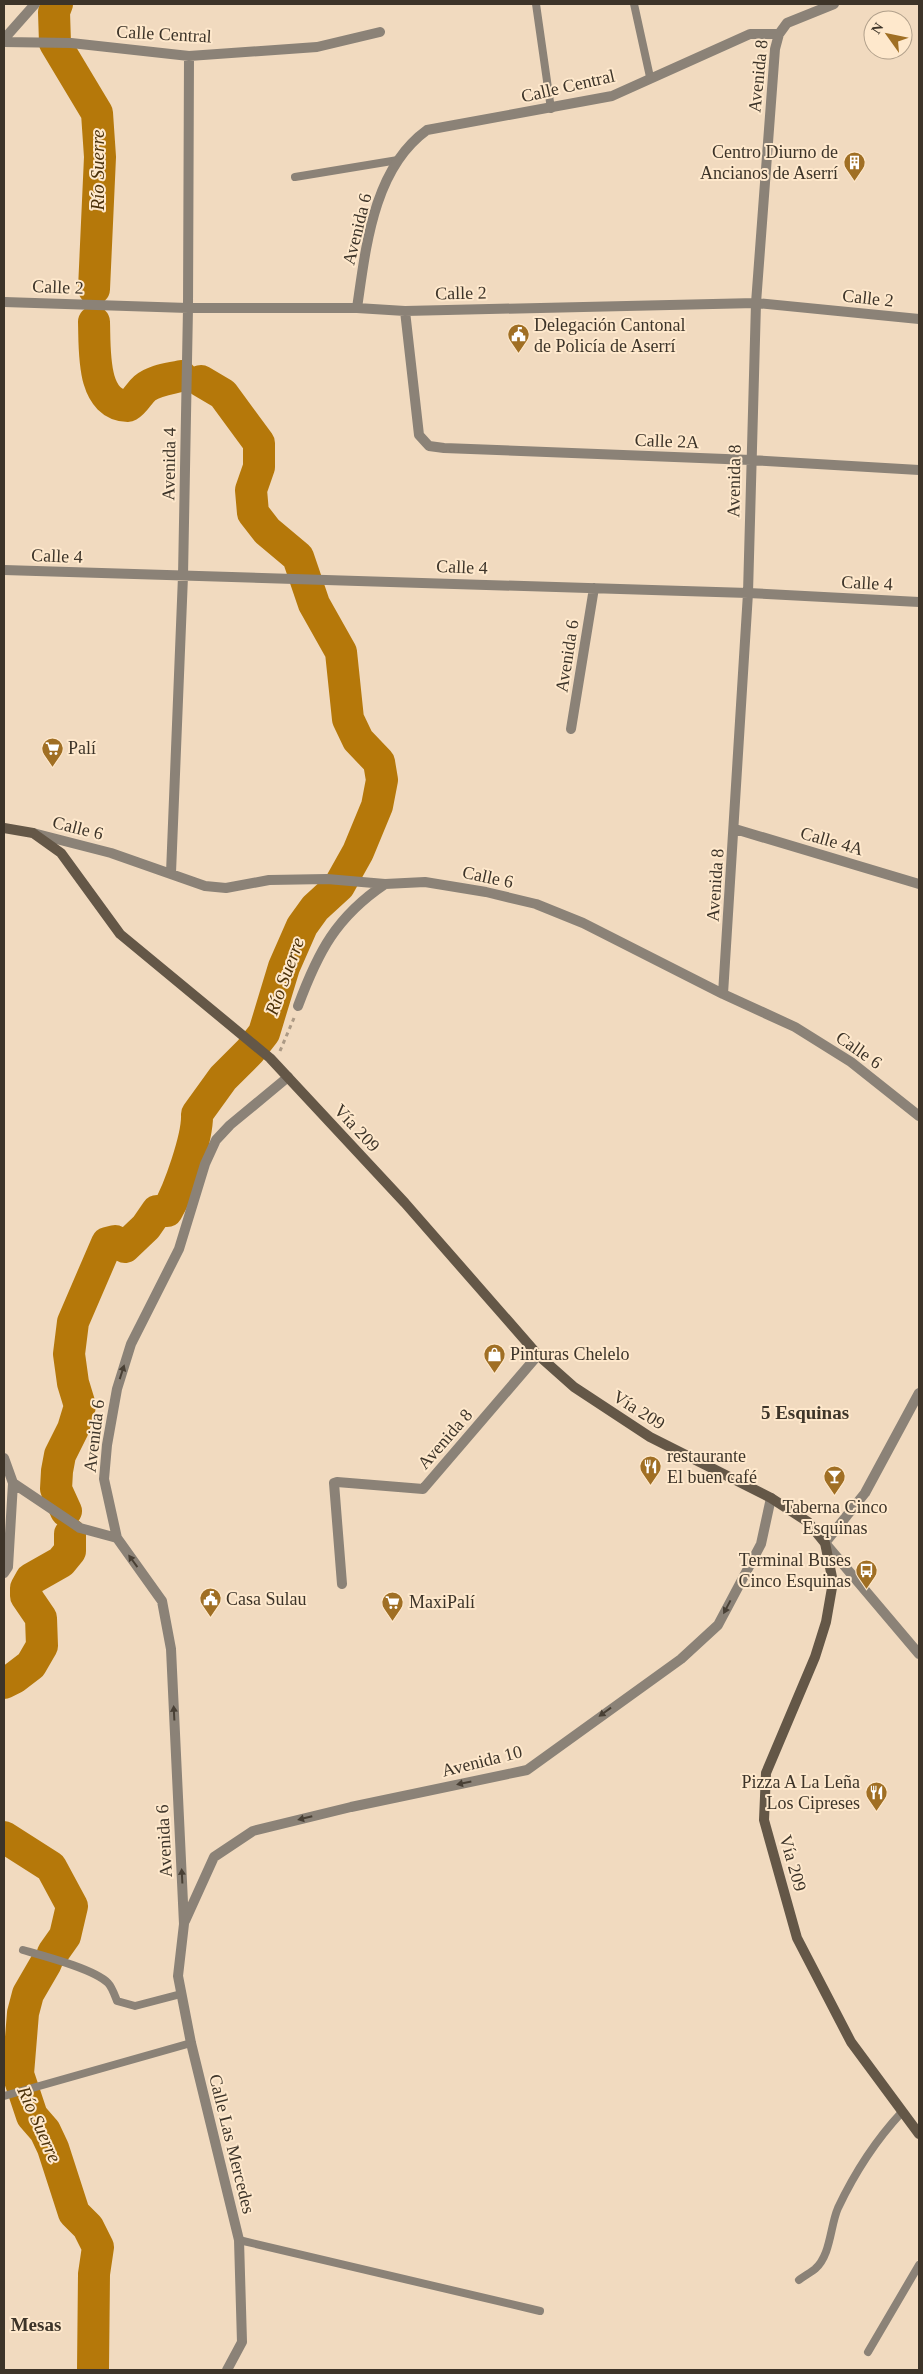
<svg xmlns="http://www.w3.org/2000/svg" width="923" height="2374" viewBox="0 0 923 2374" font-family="Georgia,serif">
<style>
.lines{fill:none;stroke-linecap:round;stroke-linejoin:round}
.river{stroke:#b5780a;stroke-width:32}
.path{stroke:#ac9a85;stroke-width:3;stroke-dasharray:4 4;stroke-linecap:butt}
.lane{stroke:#8b8277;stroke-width:8}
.street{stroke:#8b8277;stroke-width:10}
.secondary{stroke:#645747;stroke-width:10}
.oneway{fill:#494035}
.labels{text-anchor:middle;stroke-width:4;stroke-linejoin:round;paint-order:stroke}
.street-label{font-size:18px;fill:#3d3429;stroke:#fee8cc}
.poi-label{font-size:18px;fill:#3d3429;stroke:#fee8cc;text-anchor:start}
.water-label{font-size:19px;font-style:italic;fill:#4b310a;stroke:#fee8cc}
.neighbourhood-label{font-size:19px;font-weight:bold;fill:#3d3429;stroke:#fee8cc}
</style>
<rect width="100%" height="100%" fill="#f1dabf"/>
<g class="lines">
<!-- river -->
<path class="river" d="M57 4 54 12 55 43 97 113 100 157 94 289
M94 322C95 349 91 405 128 406 136 401 138 394 145 388 155 380 168 379 181 376
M66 1511 56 1489 57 1471 60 1455 73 1429 80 1406 73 1383 69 1354 73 1322 107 1243 115 1241 125 1247 146 1227 157 1211H167C179 1191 198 1137 197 1114L223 1078 250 1051 264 1033 284 967 302 926 315 908 339 886 358 852 377 806 382 780 379 762 358 740 348 719 341 652 314 604 298 557 267 531 253 513 251 490 259 467V443L223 394 201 381
M4 1683 14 1678 31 1665 42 1646 41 1618 26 1596V1588L31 1579 61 1562 70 1551V1534
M4 1837 51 1867 72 1906 65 1936 53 1953
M46 1963 28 1994 23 2013 18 2074 32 2116 45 2131 53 2148 74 2213 88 2227 98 2247 94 2274 93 2370"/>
<!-- path -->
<path class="path" d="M280 1051 294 1018"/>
<!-- lane -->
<path class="lane" d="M536 4 551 109
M634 4 650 77
M295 177 398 160
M23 1950C44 1956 94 1969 108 1983 112 1987 115 1996 117 2001L135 2006 181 1994
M4 2096 191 2043
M239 2240 540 2311
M799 2280C804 2276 810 2273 815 2269 831 2255 830 2226 838 2208 855 2172 875 2141 902 2112
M868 2352 919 2265"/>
<!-- street -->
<path class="street" d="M4 39 35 4
M4 42 71 43 189 56 317 47 380 32
M4 302 188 308H357L405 311 756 303 919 319
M357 308C366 247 373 169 427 130L612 96 750 34H779
M405 311 419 435 429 446 444 448 751 460 919 470
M4 570 748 593 919 602
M571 729 594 588
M735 829 919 884
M33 833 111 853 205 886 226 888 269 880 327 879 385 884 425 882 486 892 536 904 583 923 723 994 795 1027 851 1062 919 1116
M171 873 183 576 188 308 189 56
M723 994 748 593 756 303 775 49 779 34 787 23 834 4
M298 1006C318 952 336 917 385 884
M919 1393 865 1493 825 1543 919 1654
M4 1458 13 1483 80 1528 117 1538
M4 1573 8 1567 13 1483
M342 1584 334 1483 337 1482 423 1489 538 1355
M185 1921 214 1857 253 1831 351 1807 527 1770 681 1659 718 1625 761 1544 771 1498
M227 2370 242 2342 239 2240 191 2043 178 1976 184 1924 171 1649 162 1601 117 1538 104 1479 107 1445 117 1389 131 1344 179 1249 205 1164 216 1140 230 1125 288 1077"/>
<!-- secondary -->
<path class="secondary" d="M4 828 33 833 61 853 120 934 270 1058 405 1203 538 1355 574 1387 650 1437 771 1498 808 1522 825 1543 833 1582 826 1622 815 1657 766 1773 764 1820 797 1938 851 2042 919 2134"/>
</g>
<!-- one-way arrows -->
<defs><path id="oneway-solid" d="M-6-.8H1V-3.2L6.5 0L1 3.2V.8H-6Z" transform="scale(1.25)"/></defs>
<g class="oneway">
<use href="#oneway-solid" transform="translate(122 1372) rotate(-72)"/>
<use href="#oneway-solid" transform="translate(133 1561) rotate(-126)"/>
<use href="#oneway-solid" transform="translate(727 1607) rotate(118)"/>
<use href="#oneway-solid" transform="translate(605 1712) rotate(144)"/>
<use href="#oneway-solid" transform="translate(174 1713) rotate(-93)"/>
<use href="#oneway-solid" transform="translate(464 1783) rotate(168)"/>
<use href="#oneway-solid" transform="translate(305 1818) rotate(166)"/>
<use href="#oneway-solid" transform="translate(182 1876) rotate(-93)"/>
</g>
<!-- icons -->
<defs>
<symbol id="building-pin" viewBox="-11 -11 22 30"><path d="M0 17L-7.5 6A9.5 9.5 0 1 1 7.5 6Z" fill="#a06f24" stroke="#fee8cc"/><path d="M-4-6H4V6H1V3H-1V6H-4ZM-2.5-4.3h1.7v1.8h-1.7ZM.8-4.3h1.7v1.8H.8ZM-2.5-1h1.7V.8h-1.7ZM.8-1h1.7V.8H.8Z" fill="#fff"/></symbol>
<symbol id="civic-pin" viewBox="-11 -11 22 30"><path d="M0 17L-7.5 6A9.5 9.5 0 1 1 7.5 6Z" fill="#a06f24" stroke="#fee8cc"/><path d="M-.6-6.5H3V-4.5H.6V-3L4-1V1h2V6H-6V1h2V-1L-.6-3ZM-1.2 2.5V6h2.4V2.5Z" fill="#fff"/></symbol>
<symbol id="supermarket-pin" viewBox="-11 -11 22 30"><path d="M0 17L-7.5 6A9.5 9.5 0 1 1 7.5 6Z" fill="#a06f24" stroke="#fee8cc"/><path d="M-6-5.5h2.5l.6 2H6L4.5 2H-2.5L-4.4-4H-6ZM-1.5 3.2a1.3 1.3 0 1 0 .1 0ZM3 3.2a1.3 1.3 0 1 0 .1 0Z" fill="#fff"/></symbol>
<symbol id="shop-pin" viewBox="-11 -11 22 30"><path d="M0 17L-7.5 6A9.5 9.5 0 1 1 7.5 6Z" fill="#a06f24" stroke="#fee8cc"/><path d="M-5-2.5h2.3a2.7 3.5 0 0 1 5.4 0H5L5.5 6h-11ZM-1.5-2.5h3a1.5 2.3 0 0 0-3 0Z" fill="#fff"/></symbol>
<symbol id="restaurant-pin" viewBox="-11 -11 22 30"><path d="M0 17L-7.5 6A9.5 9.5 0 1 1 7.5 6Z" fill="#a06f24" stroke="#fee8cc"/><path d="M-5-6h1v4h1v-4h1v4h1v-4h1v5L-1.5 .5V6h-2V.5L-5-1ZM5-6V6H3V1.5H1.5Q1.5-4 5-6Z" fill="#fff"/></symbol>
<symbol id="bar-pin" viewBox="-11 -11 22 30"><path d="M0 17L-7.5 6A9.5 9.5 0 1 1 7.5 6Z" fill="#a06f24" stroke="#fee8cc"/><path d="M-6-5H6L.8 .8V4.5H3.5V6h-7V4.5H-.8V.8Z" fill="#fff"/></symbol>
<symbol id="bus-pin" viewBox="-11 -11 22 30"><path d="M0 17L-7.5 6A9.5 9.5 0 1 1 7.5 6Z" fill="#a06f24" stroke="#fee8cc"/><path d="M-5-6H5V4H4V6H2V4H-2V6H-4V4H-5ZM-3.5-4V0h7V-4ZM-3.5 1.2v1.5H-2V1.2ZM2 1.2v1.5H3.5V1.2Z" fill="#fff"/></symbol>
</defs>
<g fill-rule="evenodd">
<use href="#building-pin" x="842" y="150" width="25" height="34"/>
<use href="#civic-pin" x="506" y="322" width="25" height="34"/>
<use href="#supermarket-pin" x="40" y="736" width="25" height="34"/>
<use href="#shop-pin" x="482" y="1342" width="25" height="34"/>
<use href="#restaurant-pin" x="638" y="1454" width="25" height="34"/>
<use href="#bar-pin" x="822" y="1464" width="25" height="34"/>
<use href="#bus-pin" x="854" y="1558" width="25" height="34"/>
<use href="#civic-pin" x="198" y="1586" width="25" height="34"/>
<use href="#supermarket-pin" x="380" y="1590" width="25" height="34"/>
<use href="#restaurant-pin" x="864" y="1780" width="25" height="34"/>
</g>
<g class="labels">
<!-- street labels -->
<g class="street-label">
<text transform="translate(164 34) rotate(3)" y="6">Calle Central</text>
<text transform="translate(758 76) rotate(-84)" y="6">Avenida 8</text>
<text transform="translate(568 86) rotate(-13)" y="6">Calle Central</text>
<text transform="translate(357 229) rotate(-76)" y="6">Avenida 6</text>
<text transform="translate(58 287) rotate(2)" y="6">Calle 2</text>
<text transform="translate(461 293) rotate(-1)" y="6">Calle 2</text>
<text transform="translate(868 298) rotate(6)" y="6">Calle 2</text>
<text transform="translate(667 441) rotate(2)" y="6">Calle 2A</text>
<text transform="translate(169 464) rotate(-89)" y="6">Avenida 4</text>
<text transform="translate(734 481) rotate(-89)" y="6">Avenida 8</text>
<text transform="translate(57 556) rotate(2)" y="6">Calle 4</text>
<text transform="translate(462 567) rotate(2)" y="6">Calle 4</text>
<text transform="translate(867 583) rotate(3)" y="6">Calle 4</text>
<text transform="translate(567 656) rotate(-81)" y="6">Avenida 6</text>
<text transform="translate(78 828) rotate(14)" y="6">Calle 6</text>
<text transform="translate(832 841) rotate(16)" y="6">Calle 4A</text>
<text transform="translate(488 877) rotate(12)" y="6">Calle 6</text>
<text transform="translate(715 885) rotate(-86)" y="6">Avenida 8</text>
<text transform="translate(859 1050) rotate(35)" y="6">Calle 6</text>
<text transform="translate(357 1128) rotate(47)" y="6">Vía 209</text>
<text transform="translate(639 1410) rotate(32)" y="6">Vía 209</text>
<text transform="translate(94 1436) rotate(-83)" y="6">Avenida 6</text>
<text transform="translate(445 1439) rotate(-49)" y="6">Avenida 8</text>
<text transform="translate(482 1761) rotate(-14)" y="6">Avenida 10</text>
<text transform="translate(164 1841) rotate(-93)" y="6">Avenida 6</text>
<text transform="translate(793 1863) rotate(74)" y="6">Vía 209</text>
<text transform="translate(232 2144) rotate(76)" y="6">Calle Las Mercedes</text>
</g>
<!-- poi labels -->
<g class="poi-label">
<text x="838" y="158" text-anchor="end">Centro Diurno de<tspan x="838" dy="21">Ancianos de Aserrí</tspan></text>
<text x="534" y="331">Delegación Cantonal<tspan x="534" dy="21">de Policía de Aserrí</tspan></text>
<text x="68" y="754">Palí</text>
<text x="510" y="1360">Pinturas Chelelo</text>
<text x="667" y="1462">restaurante<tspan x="667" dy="21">El buen café</tspan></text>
<text x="835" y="1513" text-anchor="middle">Taberna Cinco<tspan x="835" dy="21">Esquinas</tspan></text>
<text x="851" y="1566" text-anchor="end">Terminal Buses<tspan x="851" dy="21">Cinco Esquinas</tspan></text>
<text x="226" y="1605">Casa Sulau</text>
<text x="409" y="1608">MaxiPalí</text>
<text x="860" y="1788" text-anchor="end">Pizza A La Leña<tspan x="860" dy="21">Los Cipreses</tspan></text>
</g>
<!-- water labels -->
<g class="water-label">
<text transform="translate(97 170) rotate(-90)" y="7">Río Suerre</text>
<text transform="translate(284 976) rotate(-70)" y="7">Río Suerre</text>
<text transform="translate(40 2124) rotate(66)" y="7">Río Suerre</text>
</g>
<!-- neighbourhood labels -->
<g class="neighbourhood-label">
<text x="805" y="1419">5 Esquinas</text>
<text x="36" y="2331">Mesas</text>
</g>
</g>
<!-- border -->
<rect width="923" height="2374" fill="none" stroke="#3d3429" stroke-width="10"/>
<!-- north arrow -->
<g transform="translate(888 35) rotate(303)"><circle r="24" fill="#fee8cc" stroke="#b1a08b"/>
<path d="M0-4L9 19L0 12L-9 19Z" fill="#a06f24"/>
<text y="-8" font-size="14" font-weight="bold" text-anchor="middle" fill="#3d3429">N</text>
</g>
</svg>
